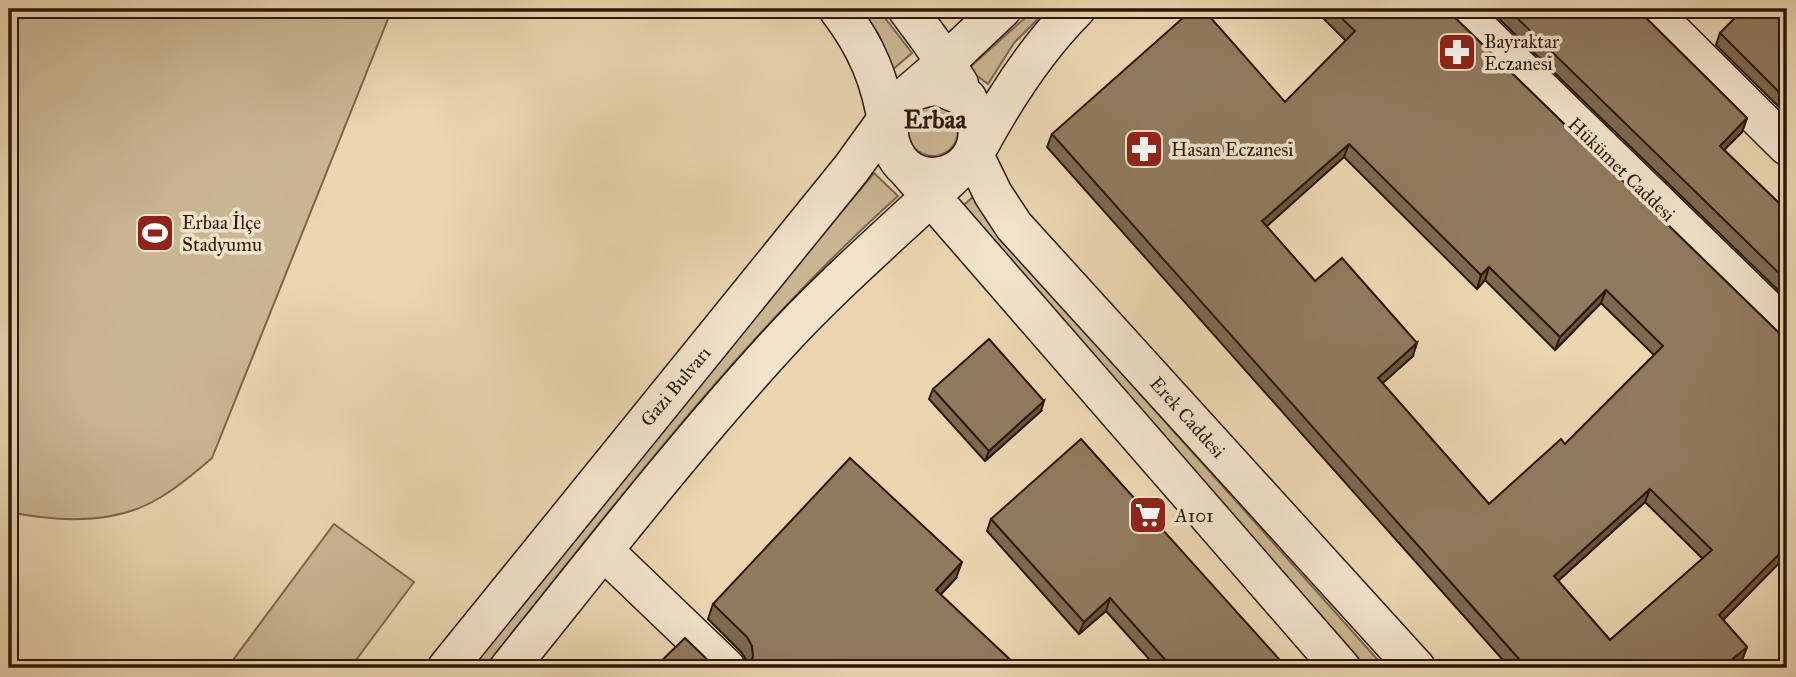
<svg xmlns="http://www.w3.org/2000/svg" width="1796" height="677" viewBox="0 0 1796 677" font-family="'IM FELL Great Primer',serif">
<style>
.green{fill:#cbb694;stroke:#7c664c;stroke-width:2}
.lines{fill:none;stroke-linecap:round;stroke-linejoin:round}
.secondary-casing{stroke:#2d1704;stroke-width:41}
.secondary{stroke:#f2e4cc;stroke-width:38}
.wall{fill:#7c6951;stroke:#2d1704;stroke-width:2;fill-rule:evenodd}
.shaded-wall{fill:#655542;stroke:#2d1704;stroke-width:2}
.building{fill:#907a5e;stroke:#2d1704;stroke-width:2;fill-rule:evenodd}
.labels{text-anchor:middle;stroke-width:7;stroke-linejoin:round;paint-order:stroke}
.poi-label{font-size:19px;fill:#2d1704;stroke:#f2e4cc;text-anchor:start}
.street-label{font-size:19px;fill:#2d1704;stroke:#f2e4cc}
.district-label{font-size:26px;font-weight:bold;fill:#2d1704;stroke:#f2e4cc}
</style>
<rect width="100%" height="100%" fill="#ebd6b1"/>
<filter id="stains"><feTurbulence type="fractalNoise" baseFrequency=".00286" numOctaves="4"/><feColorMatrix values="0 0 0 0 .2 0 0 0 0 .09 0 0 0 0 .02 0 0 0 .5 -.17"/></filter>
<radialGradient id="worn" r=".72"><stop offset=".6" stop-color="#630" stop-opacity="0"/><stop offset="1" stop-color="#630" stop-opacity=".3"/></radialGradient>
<!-- green -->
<path class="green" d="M9 9H392L212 458C196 472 179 486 161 497 117 525 58 522 9 512Z
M861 9H878L912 53 892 70 879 35Z
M1035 9H1048L1014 43 988 84 968 69Z
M908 131a25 25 0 1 1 50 0a25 25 0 1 1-50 0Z
M874 173 898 196C742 336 614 505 484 668H469L613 487Z
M974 196 981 211 994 230 1385 668H1367L986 237 958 210Z
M334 524 414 582 350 668H227Z"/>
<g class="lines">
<defs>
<path id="secondary" d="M838 9C867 47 881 81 888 128
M907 9 930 40 959 84
M1076 9C1034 51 1002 102 974 155L993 194 1014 226 1416 668
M1458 9 1787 329
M1649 9 1787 146
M939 86 967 98C1008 169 918 204 894 152 888 140 887 127 891 115 899 94 919 87 939 86Z
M911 92 946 62 1002 9
M906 168 1341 668
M604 551 726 668
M447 668 851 169 900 101
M509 668C596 560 682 449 776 346 834 282 901 226 963 166"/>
</defs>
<!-- secondary casing -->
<use href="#secondary" class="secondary-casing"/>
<!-- secondary -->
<use href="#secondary" class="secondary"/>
</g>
<!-- wall -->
<path class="wall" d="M1314 9H1446L1777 331 1787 337V555L1723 620 1747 647 1742 660 1732 668H1510L1047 147 1052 134 1285 102 1346 41ZM1344 157 1477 289 1485 280 1555 350 1601 303 1654 355 1565 444 1489 504 1382 383 1413 356 1315 281 1266 226ZM1645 502 1703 559 1610 640 1558 581Z
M1489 9H1637L1747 118 1742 132 1724 150 1787 211V299Z
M1740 9H1787V115L1716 45 1720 33 1742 11Z
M933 389 1041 411 985 461 929 399Z
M991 519 1287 668H1157L1106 611 1079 634 987 531Z
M956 578 940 595 1019 668H746L747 661 741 652 708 619 713 604Z"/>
<!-- shaded-wall -->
<path class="shaded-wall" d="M1747 118 1742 132 1715 159 1720 146Z
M1349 144 1344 157 1257 235 1262 221Z
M1489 267 1485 280 1477 289 1481 275Z
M1606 290 1601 303 1555 350 1560 337Z
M1417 343 1413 356 1373 392 1378 378Z
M1044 401 1041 411 985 461 989 451Z
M1650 489 1645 502 1549 589 1554 576Z
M1787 546V555L1714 629 1719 615Z
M962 562 956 578 930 606 936 590Z
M1110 598 1106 611 1079 634 1084 622Z
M1747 647 1742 660 1732 668H1722Z"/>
<!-- building -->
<path class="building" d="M1193 9H1203L1285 102 1355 31 1332 9H1446L1777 331 1787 337V546L1719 615 1747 647 1722 668H1527L1052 134ZM1349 144 1481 275 1489 267 1560 337 1606 290 1663 346 1565 444 1561 439 1489 504 1378 378 1417 343 1342 258 1315 281 1262 221ZM1650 489 1712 550 1610 640 1554 576Z
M1508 9H1637L1747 118 1720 146 1787 211V281Z
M1744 9H1787V100L1720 33Z
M989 339 1044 401 989 451 933 389Z
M1081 439 1287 668H1162L1168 663 1110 598 1084 622 991 519Z
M850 458 962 562 936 590 1019 668H781L778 665 774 668H746L753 657 752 646 747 637 713 604Z
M685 638 716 668H654Z"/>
<!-- icons -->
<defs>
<symbol id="pharmacy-square" viewBox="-11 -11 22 22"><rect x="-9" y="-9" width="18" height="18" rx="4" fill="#8f2418" stroke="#f2e4cc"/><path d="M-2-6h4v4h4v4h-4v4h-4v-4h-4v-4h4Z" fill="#fff"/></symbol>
<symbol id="stadium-square" viewBox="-11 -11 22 22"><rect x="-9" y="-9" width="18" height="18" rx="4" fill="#8f2418" stroke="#f2e4cc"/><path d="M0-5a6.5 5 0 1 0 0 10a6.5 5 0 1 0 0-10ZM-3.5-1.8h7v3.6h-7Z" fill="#fff"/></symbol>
<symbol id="supermarket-square" viewBox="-11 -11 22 22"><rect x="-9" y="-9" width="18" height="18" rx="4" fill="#8f2418" stroke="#f2e4cc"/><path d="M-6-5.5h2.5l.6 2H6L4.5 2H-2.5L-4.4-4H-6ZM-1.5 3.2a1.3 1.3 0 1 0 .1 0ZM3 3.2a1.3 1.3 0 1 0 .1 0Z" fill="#fff"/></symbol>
</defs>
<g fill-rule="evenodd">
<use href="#pharmacy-square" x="1435" y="30" width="44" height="44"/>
<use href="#pharmacy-square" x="1122" y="127" width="44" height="44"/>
<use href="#stadium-square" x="133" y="211" width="44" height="44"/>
<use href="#supermarket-square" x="1126" y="493" width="44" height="44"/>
</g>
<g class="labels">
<!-- poi labels -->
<g class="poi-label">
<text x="1484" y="48">Bayraktar<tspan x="1484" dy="22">Eczanesi</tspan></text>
<text x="1171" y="156">Hasan Eczanesi</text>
<text x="182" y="229">Erbaa İlçe<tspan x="182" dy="22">Stadyumu</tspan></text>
<text x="1175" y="522">A101</text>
</g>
<!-- street labels -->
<g class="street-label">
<text transform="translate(1622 169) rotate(44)" y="7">Hükümet Caddesi</text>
<text transform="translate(675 386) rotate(-50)" y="7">Gazi Bulvarı</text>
<text transform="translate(1188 417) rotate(48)" y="7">Erek Caddesi</text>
</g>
<!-- district labels -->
<g class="district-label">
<text x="935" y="128">Erbaa</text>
</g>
</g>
<!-- margin -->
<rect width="1796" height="677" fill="none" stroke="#ebd6b1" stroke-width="35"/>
<rect x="10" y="10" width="1775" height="656" fill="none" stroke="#2d1704" stroke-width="3.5"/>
<rect x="18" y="18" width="1761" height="642" fill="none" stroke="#2d1704" stroke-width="2"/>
<rect width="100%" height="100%" filter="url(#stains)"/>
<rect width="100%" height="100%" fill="url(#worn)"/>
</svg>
